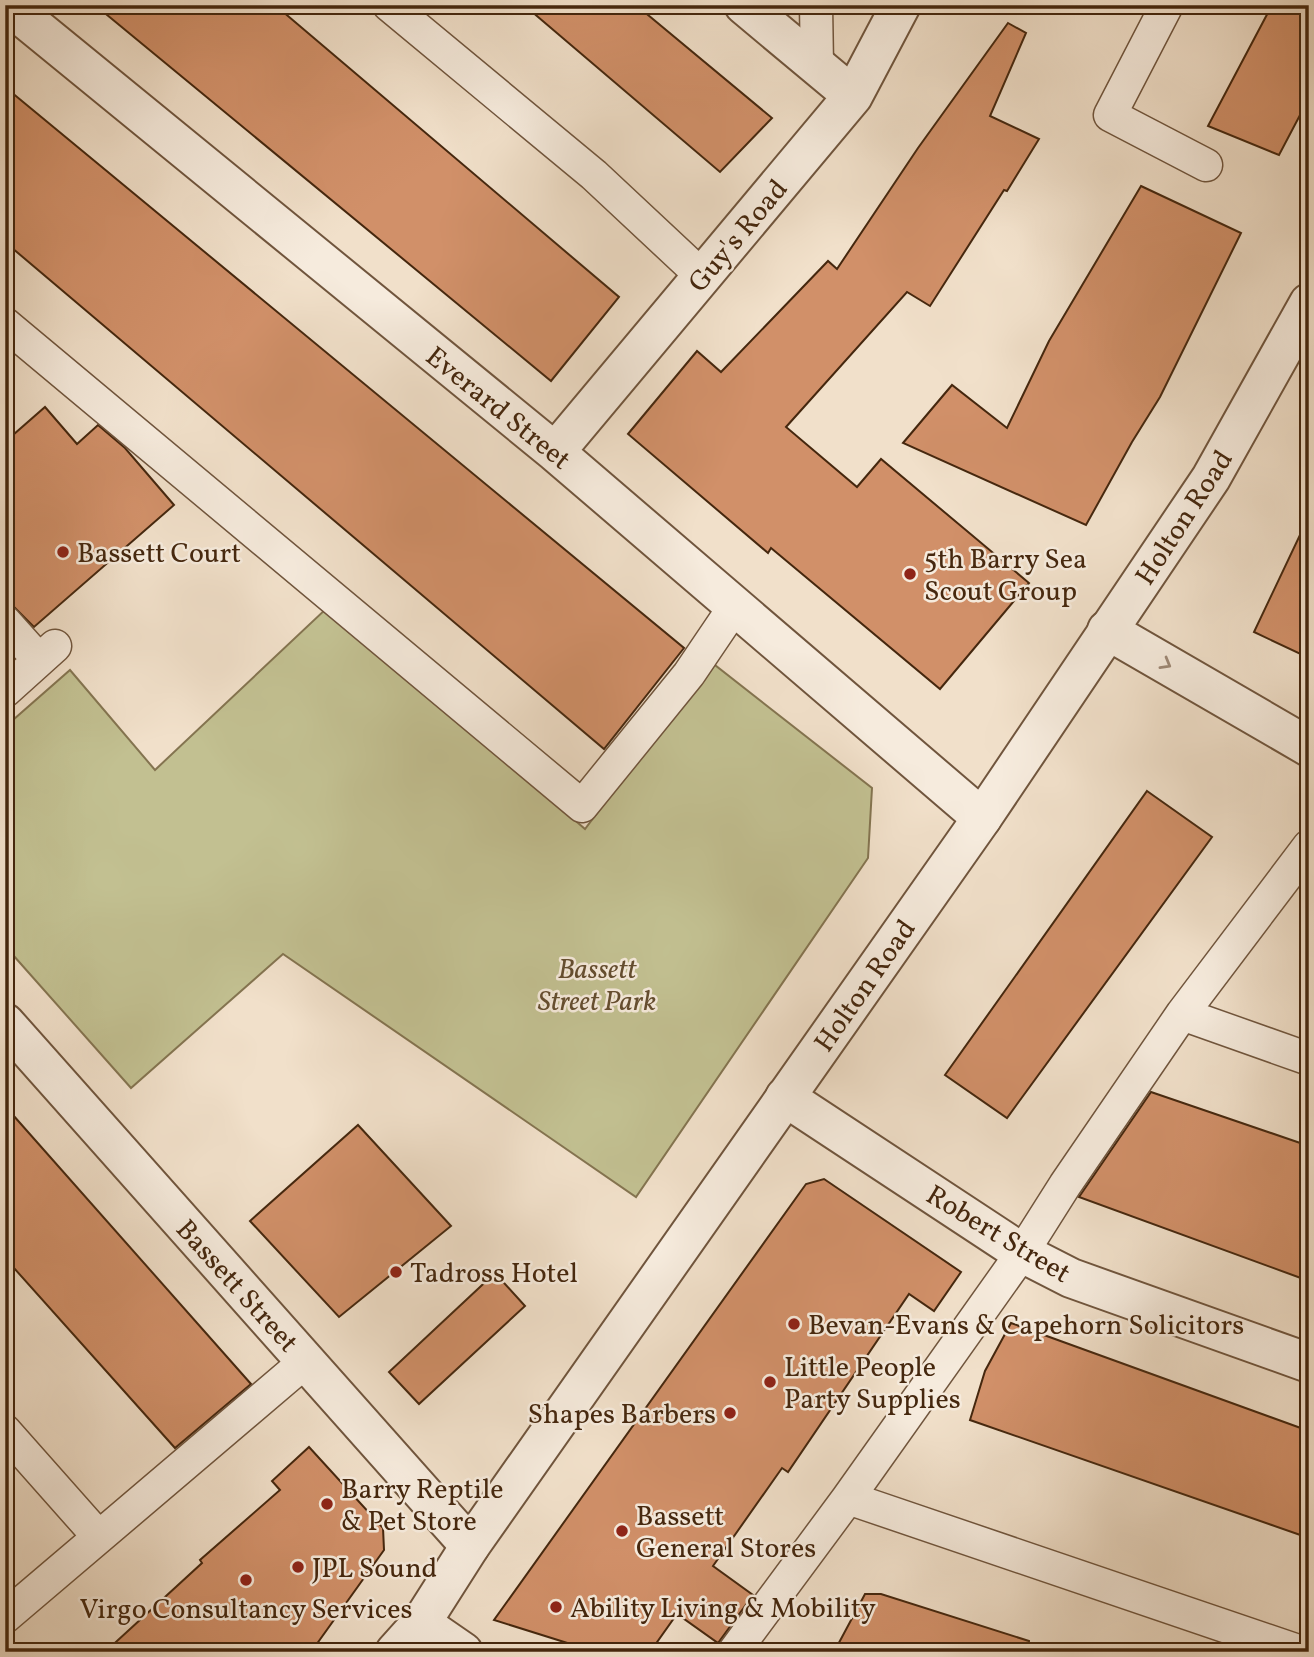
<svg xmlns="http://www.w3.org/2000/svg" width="1314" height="1657" viewBox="0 0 1314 1657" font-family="Vollkorn,serif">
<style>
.green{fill:#c2c091;stroke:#847450;stroke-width:2}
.building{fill:#d19069;stroke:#45270e;stroke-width:2}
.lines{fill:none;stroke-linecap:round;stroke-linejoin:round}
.service-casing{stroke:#70553d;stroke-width:35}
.minor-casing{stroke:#70553d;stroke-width:42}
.tertiary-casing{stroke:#70553d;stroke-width:42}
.service{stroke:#f6ebdd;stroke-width:32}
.minor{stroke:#f6ebdd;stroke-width:38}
.tertiary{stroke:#f6ebdd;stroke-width:38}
.oneway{stroke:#9e8976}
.poi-dot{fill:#8f2418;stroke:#f6ebdd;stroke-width:2.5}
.labels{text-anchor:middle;stroke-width:5;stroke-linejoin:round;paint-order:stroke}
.street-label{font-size:28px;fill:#45270e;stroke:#f6ebdd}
.poi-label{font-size:28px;fill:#45270e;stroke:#f6ebdd;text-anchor:start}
.park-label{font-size:28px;font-style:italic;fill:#644d2f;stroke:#f6ebdd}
</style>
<rect width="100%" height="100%" fill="#f1e0ca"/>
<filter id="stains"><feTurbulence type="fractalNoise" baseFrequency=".00286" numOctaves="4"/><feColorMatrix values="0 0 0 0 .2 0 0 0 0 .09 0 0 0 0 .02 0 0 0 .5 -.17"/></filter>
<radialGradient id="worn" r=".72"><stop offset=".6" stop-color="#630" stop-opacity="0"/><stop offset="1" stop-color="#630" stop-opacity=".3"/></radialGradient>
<!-- green -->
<path class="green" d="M329 606 585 829 711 662 872 788 868 858 636 1197 283 954 131 1088 5 946V727L70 670 155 770Z"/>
<!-- building -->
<path class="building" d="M95 5H275L619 297 551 381Z
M524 5H636L772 118 720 172Z
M1272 5H1309V98L1279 155 1208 126Z
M1008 23 1026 33 990 116 1039 139 1007 191 1004 190 930 306 907 292 786 427 857 487 881 459 1029 583 940 689 771 548 768 553 628 434 697 351 721 372 828 261 837 269 918 148Z
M5 87 684 648 604 749 5 242Z
M1141 186 1241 233 1160 397 1132 442 1086 525 903 443 952 385 1007 428 1049 341Z
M45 407 77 444 98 425 125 448 174 505 34 627 5 598V442Z
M1309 516V658L1254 632Z
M1147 791 1212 837 1007 1118 945 1075Z
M1151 1092 1309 1146V1281L1079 1197Z
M5 1106 251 1384 175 1448 5 1258Z
M358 1125 451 1226 339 1317 250 1221Z
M824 1179 961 1272 934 1311 909 1294 788 1472 782 1468 713 1566 753 1595 718 1643 677 1614 650 1652H596L494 1620 806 1184Z
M495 1273 525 1306 419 1404 389 1372Z
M1011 1323 1309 1431V1538L970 1420 985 1371Z
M309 1447 383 1528 384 1550 311 1652H105L202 1563 200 1560 280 1490 272 1481Z
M865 1594H881L1029 1641 1028 1652H834Z"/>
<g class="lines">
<defs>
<path id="service" d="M389 5 594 175 702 276
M816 5 817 66
M1167 5 1110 115 1206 165
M5 324 582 806 689 674 735 606
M5 622 39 660
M5 691 55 646
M1182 1014 1309 846
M5 1431 98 1536
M848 1498 1022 1253 1065 1185 1182 1014 1309 1059
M5 1617 306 1361
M734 1652 848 1498 1301 1652"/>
<path id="minor" d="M8 5 555 452 982 818
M744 5 853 96
M555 452 853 96 901 5
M1107 630 1309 747
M5 1023 470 1546
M785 1097 1022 1253 1071 1278 1309 1363
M421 1623 463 1652"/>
<path id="tertiary" d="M395 1652 421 1623 470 1546 982 818 1211 478 1309 303"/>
</defs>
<!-- service casing -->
<use href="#service" class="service-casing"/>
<!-- minor casing -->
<use href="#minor" class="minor-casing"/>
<!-- tertiary casing -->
<use href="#tertiary" class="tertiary-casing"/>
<!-- service -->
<use href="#service" class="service"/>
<!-- minor -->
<use href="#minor" class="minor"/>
<!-- tertiary -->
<use href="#tertiary" class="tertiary"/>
</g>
<!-- one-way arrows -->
<defs><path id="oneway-chevron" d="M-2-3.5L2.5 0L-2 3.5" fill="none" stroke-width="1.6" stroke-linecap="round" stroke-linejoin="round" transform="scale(1.75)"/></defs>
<use class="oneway" href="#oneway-chevron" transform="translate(1166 664) rotate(30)"/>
<!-- markers -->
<g class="poi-dot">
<circle cx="63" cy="552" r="7"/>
<circle cx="910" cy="574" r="7"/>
<circle cx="396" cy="1272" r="7"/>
<circle cx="794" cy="1324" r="7"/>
<circle cx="770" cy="1382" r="7"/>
<circle cx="730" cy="1413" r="7"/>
<circle cx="327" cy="1504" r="7"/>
<circle cx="622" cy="1531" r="7"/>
<circle cx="298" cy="1567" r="7"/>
<circle cx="246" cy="1580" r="7"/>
<circle cx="556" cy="1607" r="7"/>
</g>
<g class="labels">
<!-- street labels -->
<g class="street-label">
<text transform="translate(737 235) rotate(-50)" y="10">Guy's Road</text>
<text transform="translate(499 407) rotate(39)" y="10">Everard Street</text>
<text transform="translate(1183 517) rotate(-57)" y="10">Holton Road</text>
<text transform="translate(864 985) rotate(-55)" y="10">Holton Road</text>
<text transform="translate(999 1233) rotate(31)" y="10">Robert Street</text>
<text transform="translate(238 1285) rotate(48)" y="10">Bassett Street</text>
</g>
<!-- poi labels -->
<g class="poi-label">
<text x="77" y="562">Bassett Court</text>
<text x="924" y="568">5th Barry Sea<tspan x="924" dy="32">Scout Group</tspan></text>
<text x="410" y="1282">Tadross Hotel</text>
<text x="808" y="1334">Bevan-Evans &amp; Capehorn Solicitors</text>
<text x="784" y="1376">Little People<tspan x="784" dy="32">Party Supplies</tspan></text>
<text x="716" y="1423" text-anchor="end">Shapes Barbers</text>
<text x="341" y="1498">Barry Reptile<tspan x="341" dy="32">&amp; Pet Store</tspan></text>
<text x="636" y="1525">Bassett<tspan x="636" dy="32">General Stores</tspan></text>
<text x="312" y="1577">JPL Sound</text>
<text x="570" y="1617">Ability Living &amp; Mobility</text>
<text x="246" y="1618" text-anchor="middle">Virgo Consultancy Services</text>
</g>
<!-- park labels -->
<g class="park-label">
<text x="597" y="978">Bassett<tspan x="597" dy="32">Street Park</tspan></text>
</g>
</g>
<!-- margin -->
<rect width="1314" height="1657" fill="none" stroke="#f1e0ca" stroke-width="28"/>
<rect x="7" y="7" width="1300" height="1643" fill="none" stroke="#45270e" stroke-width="3.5"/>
<rect x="14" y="14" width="1286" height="1629" fill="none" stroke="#45270e" stroke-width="2"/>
<rect width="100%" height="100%" filter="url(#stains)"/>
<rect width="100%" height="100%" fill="url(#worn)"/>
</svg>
